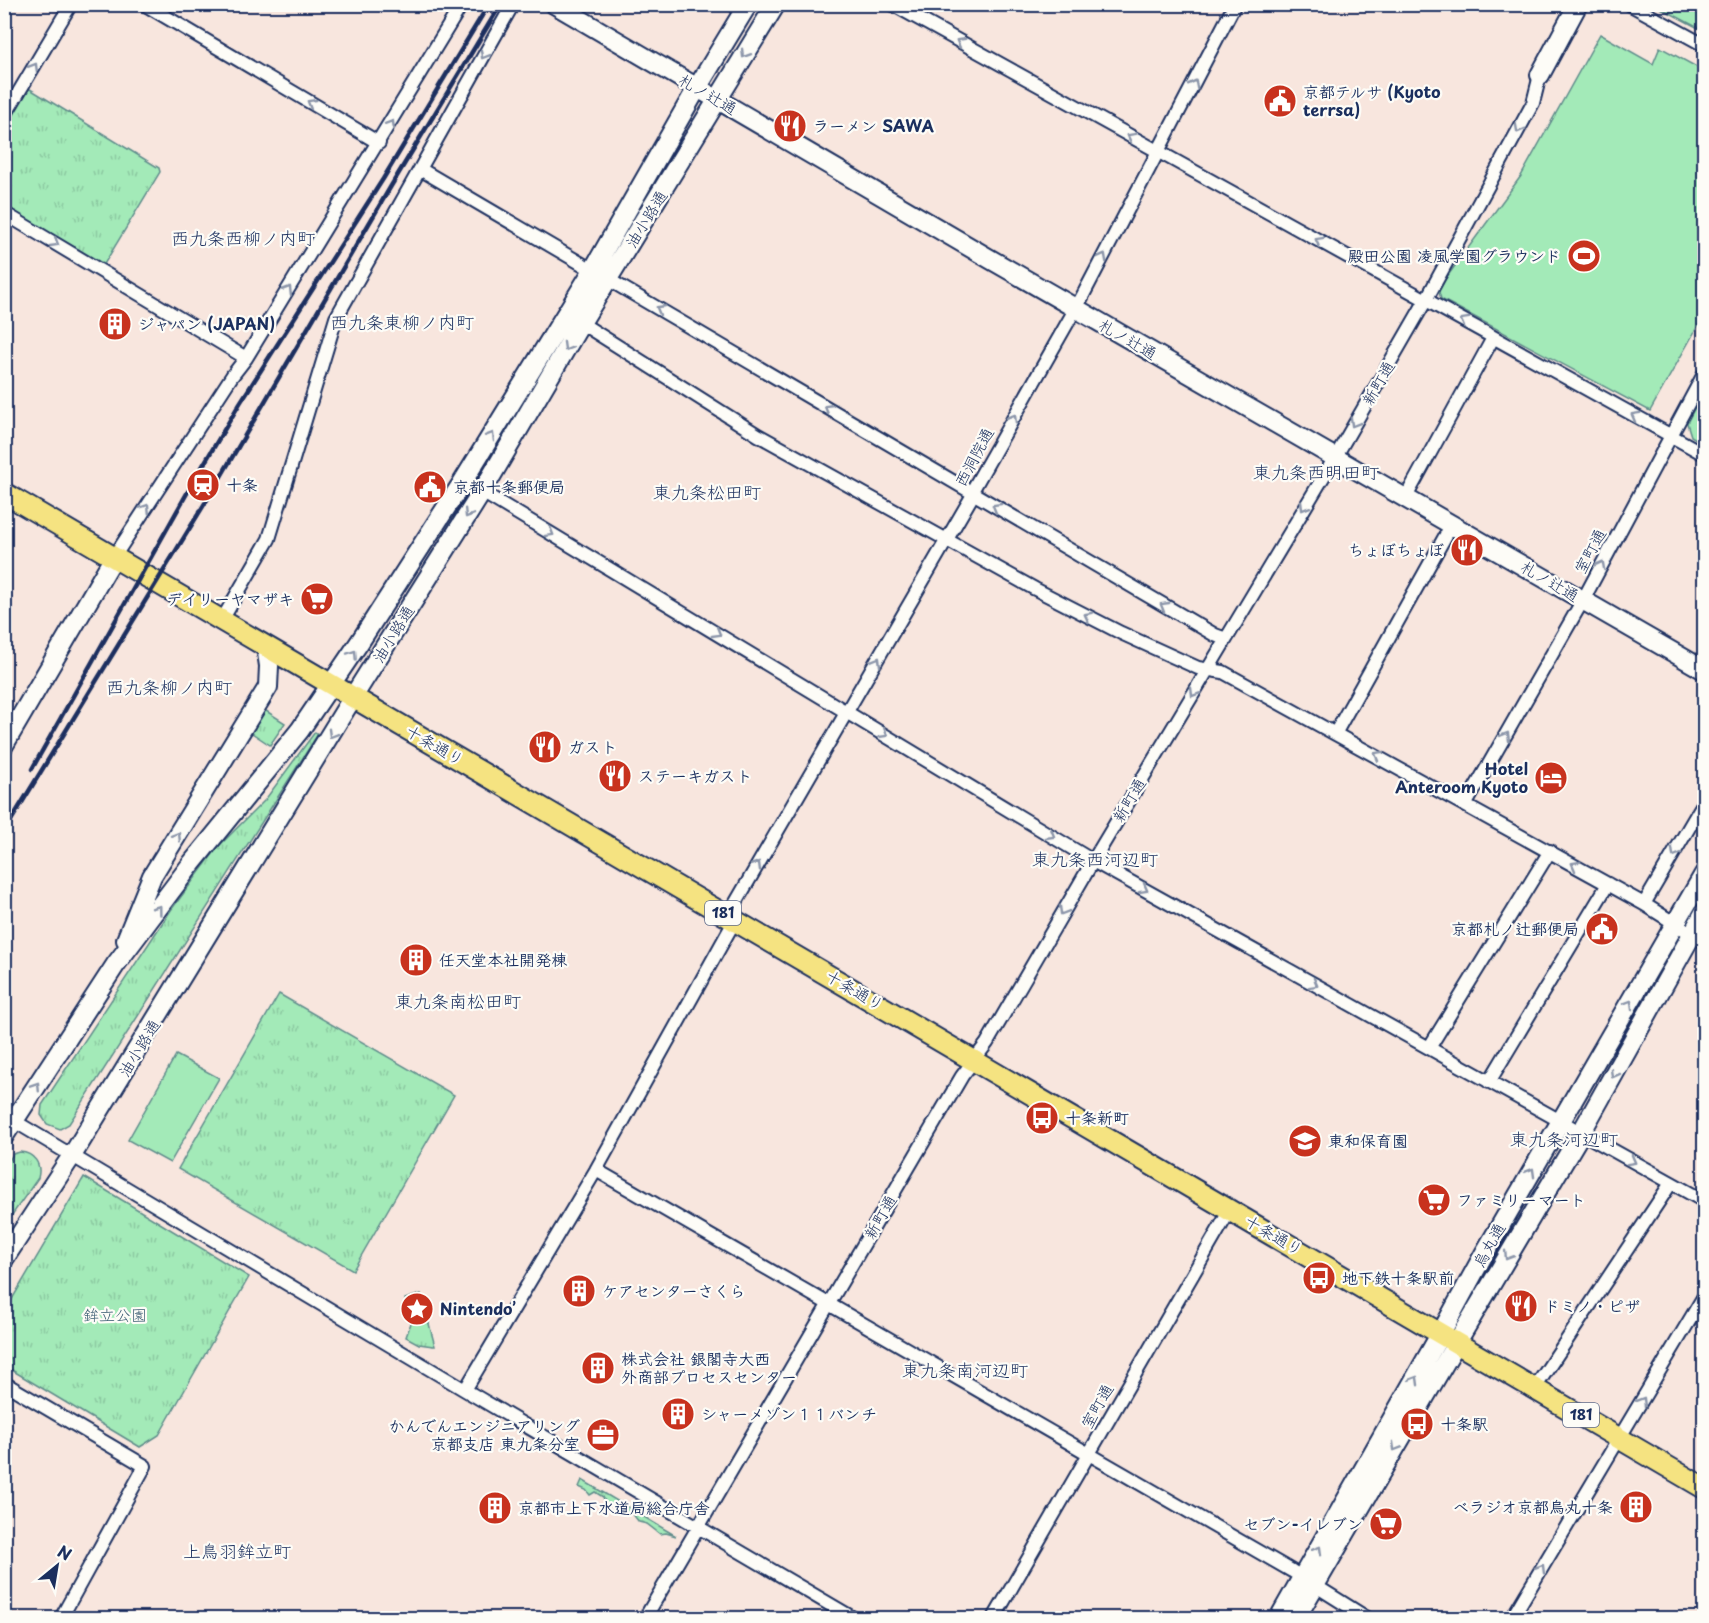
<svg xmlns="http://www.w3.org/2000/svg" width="1709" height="1623" viewBox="0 0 1709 1623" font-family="'Playpen Sans','Klee One',sans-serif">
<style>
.grass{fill:url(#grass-tufts);stroke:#5f8c8b;stroke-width:1.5}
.pitch{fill:#a3eab8;stroke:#5f8c8b;stroke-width:1.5}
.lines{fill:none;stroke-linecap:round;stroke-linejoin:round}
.street-casing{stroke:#1b2f5e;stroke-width:16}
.secondary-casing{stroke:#1b2f5e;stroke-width:22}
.primary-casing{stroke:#1b2f5e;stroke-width:24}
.street{stroke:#fdfcf7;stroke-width:12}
.secondary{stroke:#fdfcf7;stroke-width:18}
.primary{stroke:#f5e381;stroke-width:20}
.rail{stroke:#1b2f5e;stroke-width:4.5}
.oneway{stroke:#8c96aa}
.labels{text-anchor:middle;stroke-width:4.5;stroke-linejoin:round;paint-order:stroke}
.shield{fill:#fdfcf7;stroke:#5f6c8c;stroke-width:1.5}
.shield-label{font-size:15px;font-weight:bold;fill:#1b2f5e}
.poi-label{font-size:16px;font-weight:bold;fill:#1b2f5e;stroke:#fdfcf7;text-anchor:start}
.street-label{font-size:16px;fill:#1b2f5e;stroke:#fdfcf7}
.park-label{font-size:16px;fill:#3d5e74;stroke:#fdfcf7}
.neighbourhood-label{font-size:18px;fill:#1b2f5e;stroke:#fdfcf7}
</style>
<defs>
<pattern id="grass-tufts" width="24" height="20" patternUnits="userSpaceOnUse" patternTransform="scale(1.5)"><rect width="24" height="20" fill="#a3eab8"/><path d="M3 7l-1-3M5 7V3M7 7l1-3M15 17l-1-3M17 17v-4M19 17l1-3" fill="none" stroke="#8cc9a1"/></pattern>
</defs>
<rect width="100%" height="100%" fill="#f8e6de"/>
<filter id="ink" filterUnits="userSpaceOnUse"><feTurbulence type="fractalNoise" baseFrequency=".0167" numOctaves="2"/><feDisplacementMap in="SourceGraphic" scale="12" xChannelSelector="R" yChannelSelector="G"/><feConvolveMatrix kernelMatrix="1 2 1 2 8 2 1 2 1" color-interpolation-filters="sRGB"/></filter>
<g filter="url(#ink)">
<!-- grass -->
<path class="grass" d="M30 89 159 168 160 172 103 266 5 209V127L26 91Z
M1704 390V444L1691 436 1687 423Z
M263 709 285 723 270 745 249 731Z
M315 732 318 734 69 1124 60 1129 47 1124 41 1115 42 1105 171 910 219 846 265 800Z
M279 994 454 1095 353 1270 178 1169Z
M20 1152C34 1153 42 1164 38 1178L5 1225V1168L13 1154Z
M84 1177 249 1277 159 1435 140 1447 5 1366V1311Z
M421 1294 435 1346H433L419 1344 406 1337 411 1323 405 1299Z
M582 1480 676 1536 666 1533 660 1534 647 1524 639 1522 632 1513H623L618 1506 606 1504 603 1497 595 1492 590 1495 586 1490 579 1487Z"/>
<!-- pitch -->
<path class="pitch" d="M1655 5H1704V31Z
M1600 34 1653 64 1660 47 1704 71V315L1650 411 1441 299 1438 289 1521 176Z
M176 1055 219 1078 170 1163 128 1140Z"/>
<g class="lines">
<defs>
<path id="street" d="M144 4 379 143
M892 4 1704 454
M1629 4 1704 45
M4 117 71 4
M420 169 1215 635 1226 639
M4 213 246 358
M581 323 758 435 1035 589 1121 633 1198 668 1223 672 1644 904 1704 942
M482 492 1093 861 1704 1201
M1406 497 1493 338
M114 557 232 376 246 358 462 4
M222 620 269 539 336 318 513 4
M1336 732 1452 524
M1466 804 1583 600 1704 374
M1644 904 1704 802
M728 916 971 498 972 491 1081 299 1235 4
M1429 1048 1550 851
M1489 1082 1608 884
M4 1115 465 1390 853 1618
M596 1170 1292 1571 1367 1618
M4 1383 145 1466 61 1618
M1535 1388 1671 1183
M465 1390 596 1170 735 920
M645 1618 962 1076 987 1043 1093 861 1340 449 1426 300 1533 103 1540 75
M994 1618 1230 1210
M1512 1618 1704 1296"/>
<path id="secondary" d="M554 4 990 259 1704 670
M1540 75 1578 4
M4 745 114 557
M126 940 152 876 268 687 269 666 266 646
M4 1136 116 964 192 863 300 730 359 643 462 483 593 270 697 88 748 4
M4 1259 73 1154 353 697 482 492 581 323 776 4
M1279 1618 1441 1333 1484 1254 1704 874
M1296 1618 1457 1342 1581 1133 1704 913"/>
<path id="primary" d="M4 493 1704 1488"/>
</defs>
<!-- street casing -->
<use href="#street" class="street-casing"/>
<!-- secondary casing -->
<use href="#secondary" class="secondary-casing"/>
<!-- primary casing -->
<use href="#primary" class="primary-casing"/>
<!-- street -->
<use href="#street" class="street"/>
<!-- secondary -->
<use href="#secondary" class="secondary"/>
<!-- primary -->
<use href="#primary" class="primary"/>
<!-- rail -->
<path class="rail" d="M32 769 195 479 240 403 383 179 489 4
M4 832 213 490 391 186 501 4"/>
</g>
<!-- one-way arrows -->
<defs><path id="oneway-chevron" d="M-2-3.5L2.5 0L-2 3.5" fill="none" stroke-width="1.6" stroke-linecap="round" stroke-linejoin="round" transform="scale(1.5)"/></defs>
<g class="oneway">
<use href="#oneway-chevron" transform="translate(960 42) rotate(-151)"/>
<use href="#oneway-chevron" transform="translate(745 54) rotate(121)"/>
<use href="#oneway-chevron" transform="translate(484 55) rotate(120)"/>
<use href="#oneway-chevron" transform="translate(34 67) rotate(-59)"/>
<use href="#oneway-chevron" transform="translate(1194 84) rotate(-63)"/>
<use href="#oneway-chevron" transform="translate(311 103) rotate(-149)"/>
<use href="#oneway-chevron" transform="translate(391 124) rotate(-59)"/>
<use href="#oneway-chevron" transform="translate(1519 129) rotate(118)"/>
<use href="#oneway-chevron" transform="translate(1131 137) rotate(-151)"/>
<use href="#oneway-chevron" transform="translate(1319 241) rotate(-151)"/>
<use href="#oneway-chevron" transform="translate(55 243) rotate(31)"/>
<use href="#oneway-chevron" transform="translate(1103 257) rotate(-62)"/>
<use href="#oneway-chevron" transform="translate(288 290) rotate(-58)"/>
<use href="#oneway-chevron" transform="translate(660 309) rotate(-150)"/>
<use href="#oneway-chevron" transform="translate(1464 321) rotate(-151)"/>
<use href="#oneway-chevron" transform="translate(567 347) rotate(120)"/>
<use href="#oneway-chevron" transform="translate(828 408) rotate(-150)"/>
<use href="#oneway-chevron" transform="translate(1635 416) rotate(-151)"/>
<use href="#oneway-chevron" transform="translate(1013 418) rotate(-60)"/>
<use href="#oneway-chevron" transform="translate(1354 423) rotate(120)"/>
<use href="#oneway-chevron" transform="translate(491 436) rotate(-59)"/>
<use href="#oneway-chevron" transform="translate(996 507) rotate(-150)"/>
<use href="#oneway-chevron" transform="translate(1304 507) rotate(121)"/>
<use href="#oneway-chevron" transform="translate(146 508) rotate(-57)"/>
<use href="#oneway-chevron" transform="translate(468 514) rotate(122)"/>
<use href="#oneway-chevron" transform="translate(550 533) rotate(31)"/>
<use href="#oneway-chevron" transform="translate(1601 565) rotate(-62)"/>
<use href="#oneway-chevron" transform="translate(1164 606) rotate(-150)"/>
<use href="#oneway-chevron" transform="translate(1088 616) rotate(-153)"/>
<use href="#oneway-chevron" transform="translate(717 633) rotate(31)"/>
<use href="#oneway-chevron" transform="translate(353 654) rotate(-56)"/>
<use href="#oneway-chevron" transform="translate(877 661) rotate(-60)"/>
<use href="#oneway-chevron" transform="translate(1194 693) rotate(121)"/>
<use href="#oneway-chevron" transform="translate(332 734) rotate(120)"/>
<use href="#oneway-chevron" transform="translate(884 734) rotate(31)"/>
<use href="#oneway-chevron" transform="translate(1506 736) rotate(-60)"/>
<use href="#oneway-chevron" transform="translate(1378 755) rotate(-151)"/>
<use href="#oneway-chevron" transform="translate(1051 835) rotate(31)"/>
<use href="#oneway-chevron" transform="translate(177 836) rotate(-58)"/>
<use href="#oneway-chevron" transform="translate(1675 853) rotate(120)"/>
<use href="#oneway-chevron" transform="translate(757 865) rotate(-59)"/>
<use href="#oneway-chevron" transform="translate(1575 865) rotate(-151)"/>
<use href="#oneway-chevron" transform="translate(1144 889) rotate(29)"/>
<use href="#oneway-chevron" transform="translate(158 909) rotate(-53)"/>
<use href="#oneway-chevron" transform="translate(1063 911) rotate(120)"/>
<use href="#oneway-chevron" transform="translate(1314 984) rotate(29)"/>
<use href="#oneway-chevron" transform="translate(1629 1004) rotate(-60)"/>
<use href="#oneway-chevron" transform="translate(1614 1074) rotate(119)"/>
<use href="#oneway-chevron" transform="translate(36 1086) rotate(-57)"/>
<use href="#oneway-chevron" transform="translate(1632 1161) rotate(29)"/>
<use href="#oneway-chevron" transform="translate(1531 1172) rotate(-60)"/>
<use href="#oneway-chevron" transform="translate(1508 1256) rotate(121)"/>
<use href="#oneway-chevron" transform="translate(1415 1380) rotate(-60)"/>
<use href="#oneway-chevron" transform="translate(1642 1401) rotate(-59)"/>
<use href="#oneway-chevron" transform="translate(1396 1447) rotate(120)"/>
<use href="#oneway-chevron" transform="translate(1318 1550) rotate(-60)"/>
<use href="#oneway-chevron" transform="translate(1541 1568) rotate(-59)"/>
</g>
</g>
<!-- icons -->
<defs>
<symbol id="civic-disc" viewBox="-11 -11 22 22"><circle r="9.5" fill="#c8321e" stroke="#fdfcf7"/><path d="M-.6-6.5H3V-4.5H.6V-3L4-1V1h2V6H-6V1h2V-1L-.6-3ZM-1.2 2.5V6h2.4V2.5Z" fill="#fff"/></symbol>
<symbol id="restaurant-disc" viewBox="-11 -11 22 22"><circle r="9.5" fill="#c8321e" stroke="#fdfcf7"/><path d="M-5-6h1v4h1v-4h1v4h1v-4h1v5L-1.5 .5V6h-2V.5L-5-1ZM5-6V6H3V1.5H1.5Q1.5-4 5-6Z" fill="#fff"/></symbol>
<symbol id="stadium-disc" viewBox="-11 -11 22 22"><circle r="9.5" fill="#c8321e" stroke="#fdfcf7"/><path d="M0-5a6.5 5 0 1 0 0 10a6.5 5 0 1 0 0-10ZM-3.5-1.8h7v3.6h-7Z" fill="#fff"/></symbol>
<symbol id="building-disc" viewBox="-11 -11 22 22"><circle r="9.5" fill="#c8321e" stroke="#fdfcf7"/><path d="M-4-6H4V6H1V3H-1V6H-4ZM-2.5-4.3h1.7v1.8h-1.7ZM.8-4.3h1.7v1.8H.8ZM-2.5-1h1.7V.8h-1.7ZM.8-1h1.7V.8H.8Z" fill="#fff"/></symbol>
<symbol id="station-disc" viewBox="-11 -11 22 22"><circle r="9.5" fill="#c8321e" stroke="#fdfcf7"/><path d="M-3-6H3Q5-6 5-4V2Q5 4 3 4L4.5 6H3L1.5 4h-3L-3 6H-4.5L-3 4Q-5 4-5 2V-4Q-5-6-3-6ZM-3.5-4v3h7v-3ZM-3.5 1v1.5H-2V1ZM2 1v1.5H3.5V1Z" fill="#fff"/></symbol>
<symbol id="supermarket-disc" viewBox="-11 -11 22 22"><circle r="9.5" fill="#c8321e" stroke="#fdfcf7"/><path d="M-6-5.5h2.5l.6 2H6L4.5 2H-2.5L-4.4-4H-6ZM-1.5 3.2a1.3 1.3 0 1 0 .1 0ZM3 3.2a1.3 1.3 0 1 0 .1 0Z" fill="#fff"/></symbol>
<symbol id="hotel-disc" viewBox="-11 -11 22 22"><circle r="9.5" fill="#c8321e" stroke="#fdfcf7"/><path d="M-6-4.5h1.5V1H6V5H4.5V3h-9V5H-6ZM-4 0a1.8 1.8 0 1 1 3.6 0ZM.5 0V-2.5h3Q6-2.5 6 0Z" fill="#fff"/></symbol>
<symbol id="bus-disc" viewBox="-11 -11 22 22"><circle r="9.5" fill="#c8321e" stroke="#fdfcf7"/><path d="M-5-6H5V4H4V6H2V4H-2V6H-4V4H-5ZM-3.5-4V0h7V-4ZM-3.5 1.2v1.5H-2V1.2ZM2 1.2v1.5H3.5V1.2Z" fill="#fff"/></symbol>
<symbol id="school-disc" viewBox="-11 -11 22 22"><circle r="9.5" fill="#c8321e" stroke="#fdfcf7"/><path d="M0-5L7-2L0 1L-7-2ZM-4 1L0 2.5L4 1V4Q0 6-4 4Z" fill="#fff"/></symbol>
<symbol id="sight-disc" viewBox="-11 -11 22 22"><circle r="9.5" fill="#c8321e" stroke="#fdfcf7"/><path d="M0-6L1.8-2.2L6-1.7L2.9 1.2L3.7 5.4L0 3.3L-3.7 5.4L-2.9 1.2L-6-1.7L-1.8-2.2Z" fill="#fff"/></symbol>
<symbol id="office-disc" viewBox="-11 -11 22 22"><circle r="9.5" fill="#c8321e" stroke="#fdfcf7"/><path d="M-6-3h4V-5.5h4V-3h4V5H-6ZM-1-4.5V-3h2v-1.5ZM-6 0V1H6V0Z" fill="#fff"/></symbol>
</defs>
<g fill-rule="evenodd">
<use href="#civic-disc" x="1261" y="82" width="38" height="38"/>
<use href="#restaurant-disc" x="771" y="107" width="38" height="38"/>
<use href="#stadium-disc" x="1565" y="237" width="38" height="38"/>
<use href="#building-disc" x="96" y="305" width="38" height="38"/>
<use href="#station-disc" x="184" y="466" width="38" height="38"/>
<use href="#civic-disc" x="411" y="468" width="38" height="38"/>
<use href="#restaurant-disc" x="1448" y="531" width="38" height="38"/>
<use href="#supermarket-disc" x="298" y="580" width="38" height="38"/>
<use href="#restaurant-disc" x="526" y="728" width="38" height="38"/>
<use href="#restaurant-disc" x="596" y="757" width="38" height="38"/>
<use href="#hotel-disc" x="1532" y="759" width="38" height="38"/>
<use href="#civic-disc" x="1583" y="910" width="38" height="38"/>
<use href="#building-disc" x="397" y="941" width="38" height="38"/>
<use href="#bus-disc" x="1023" y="1099" width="38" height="38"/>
<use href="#school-disc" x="1286" y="1122" width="38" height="38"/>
<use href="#supermarket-disc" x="1415" y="1181" width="38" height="38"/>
<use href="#bus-disc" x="1300" y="1259" width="38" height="38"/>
<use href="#building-disc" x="560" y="1272" width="38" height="38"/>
<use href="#restaurant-disc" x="1502" y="1287" width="38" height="38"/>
<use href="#sight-disc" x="398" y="1290" width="38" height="38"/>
<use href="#building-disc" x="579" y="1349" width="38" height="38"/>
<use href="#building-disc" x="659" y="1395" width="38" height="38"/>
<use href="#bus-disc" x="1398" y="1405" width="38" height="38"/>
<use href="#office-disc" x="584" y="1416" width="38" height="38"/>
<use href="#building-disc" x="1617" y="1488" width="38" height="38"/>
<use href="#building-disc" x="476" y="1489" width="38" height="38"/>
<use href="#supermarket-disc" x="1367" y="1505" width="38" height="38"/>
</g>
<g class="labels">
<!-- shield labels -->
<g class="shield">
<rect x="705" y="901" width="36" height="24" rx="4.5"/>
<rect x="1563" y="1403" width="36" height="24" rx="4.5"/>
</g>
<g class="shield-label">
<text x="723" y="918">181</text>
<text x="1581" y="1420">181</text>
</g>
<!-- poi labels -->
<g class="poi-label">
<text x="1303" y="98">京都テルサ (Kyoto<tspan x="1303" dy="18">terrsa)</tspan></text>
<text x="813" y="132">ラーメン SAWA</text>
<text x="1561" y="262" text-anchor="end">殿田公園 凌風学園グラウンド</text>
<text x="138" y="330">ジャパン (JAPAN)</text>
<text x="226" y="491">十条</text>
<text x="453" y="493">京都十条郵便局</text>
<text x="1444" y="556" text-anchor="end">ちょぼちょぼ</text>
<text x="294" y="605" text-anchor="end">デイリーヤマザキ</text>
<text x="568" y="753">ガスト</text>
<text x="1528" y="775" text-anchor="end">Hotel<tspan x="1528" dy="18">Anteroom Kyoto</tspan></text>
<text x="638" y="782">ステーキガスト</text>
<text x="1579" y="935" text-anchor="end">京都札ノ辻郵便局</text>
<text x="439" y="966">任天堂本社開発棟</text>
<text x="1065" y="1124">十条新町</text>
<text x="1328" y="1147">東和保育園</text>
<text x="1457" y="1206">ファミリーマート</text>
<text x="1342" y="1284">地下鉄十条駅前</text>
<text x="602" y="1297">ケアセンターさくら</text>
<text x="1544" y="1312">ドミノ・ピザ</text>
<text x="440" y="1315">Nintendo’</text>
<text x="621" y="1365">株式会社 銀閣寺大西<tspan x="621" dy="18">外商部プロセスセンター</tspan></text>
<text x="701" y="1420">シャーメゾン１１バンチ</text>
<text x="1440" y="1430">十条駅</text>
<text x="580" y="1432" text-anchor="end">かんでんエンジニアリング<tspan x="580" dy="18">京都支店 東九条分室</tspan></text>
<text x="1613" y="1513" text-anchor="end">ベラジオ京都烏丸十条</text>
<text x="518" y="1514">京都市上下水道局総合庁舎</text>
<text x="1363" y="1530" text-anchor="end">セブン-イレブン</text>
</g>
<!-- street labels -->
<g class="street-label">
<text transform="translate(708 94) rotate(30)" y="6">札ノ辻通</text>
<text transform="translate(646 219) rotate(-58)" y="6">油小路通</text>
<text transform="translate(1128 339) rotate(30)" y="6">札ノ辻通</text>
<text transform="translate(1378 383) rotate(-60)" y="6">新町通</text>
<text transform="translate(974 457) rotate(-62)" y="6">西洞院通</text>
<text transform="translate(1590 551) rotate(-62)" y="6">室町通</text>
<text transform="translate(1550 581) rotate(30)" y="6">札ノ辻通</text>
<text transform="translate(393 634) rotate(-58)" y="6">油小路通</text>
<text transform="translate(435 745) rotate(30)" y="6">十条通り</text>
<text transform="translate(1129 800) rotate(-59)" y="6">新町通</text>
<text transform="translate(855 990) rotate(30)" y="6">十条通り</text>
<text transform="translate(139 1048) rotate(-58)" y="6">油小路通</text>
<text transform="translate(880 1217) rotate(-60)" y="6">新町通</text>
<text transform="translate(1274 1235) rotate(30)" y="6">十条通り</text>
<text transform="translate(1489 1245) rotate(-61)" y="6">烏丸通</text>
<text transform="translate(1097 1406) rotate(-61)" y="6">室町通</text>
</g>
<!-- park labels -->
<g class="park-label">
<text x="115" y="1321">鉾立公園</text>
</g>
<!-- neighbourhood labels -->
<g class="neighbourhood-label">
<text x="243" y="245">西九条西柳ノ内町</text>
<text x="402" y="329">西九条東柳ノ内町</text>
<text x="1316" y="479">東九条西明田町</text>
<text x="707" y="499">東九条松田町</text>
<text x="169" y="694">西九条柳ノ内町</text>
<text x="1095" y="866">東九条西河辺町</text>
<text x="458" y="1008">東九条南松田町</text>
<text x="1564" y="1146">東九条河辺町</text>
<text x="965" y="1377">東九条南河辺町</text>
<text x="237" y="1558">上鳥羽鉾立町</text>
</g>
</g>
<!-- margin -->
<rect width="1709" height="1623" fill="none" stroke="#fdfcf7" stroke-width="24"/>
<rect x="12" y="12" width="1685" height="1599" fill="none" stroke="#1b2f5e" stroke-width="2" filter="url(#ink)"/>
<!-- north arrow -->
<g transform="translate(57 1566) rotate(30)" stroke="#fdfcf7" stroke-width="4.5" paint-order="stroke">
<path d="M0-4.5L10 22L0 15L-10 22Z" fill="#1b2f5e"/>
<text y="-9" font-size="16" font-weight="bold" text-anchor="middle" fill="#1b2f5e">N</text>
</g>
</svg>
